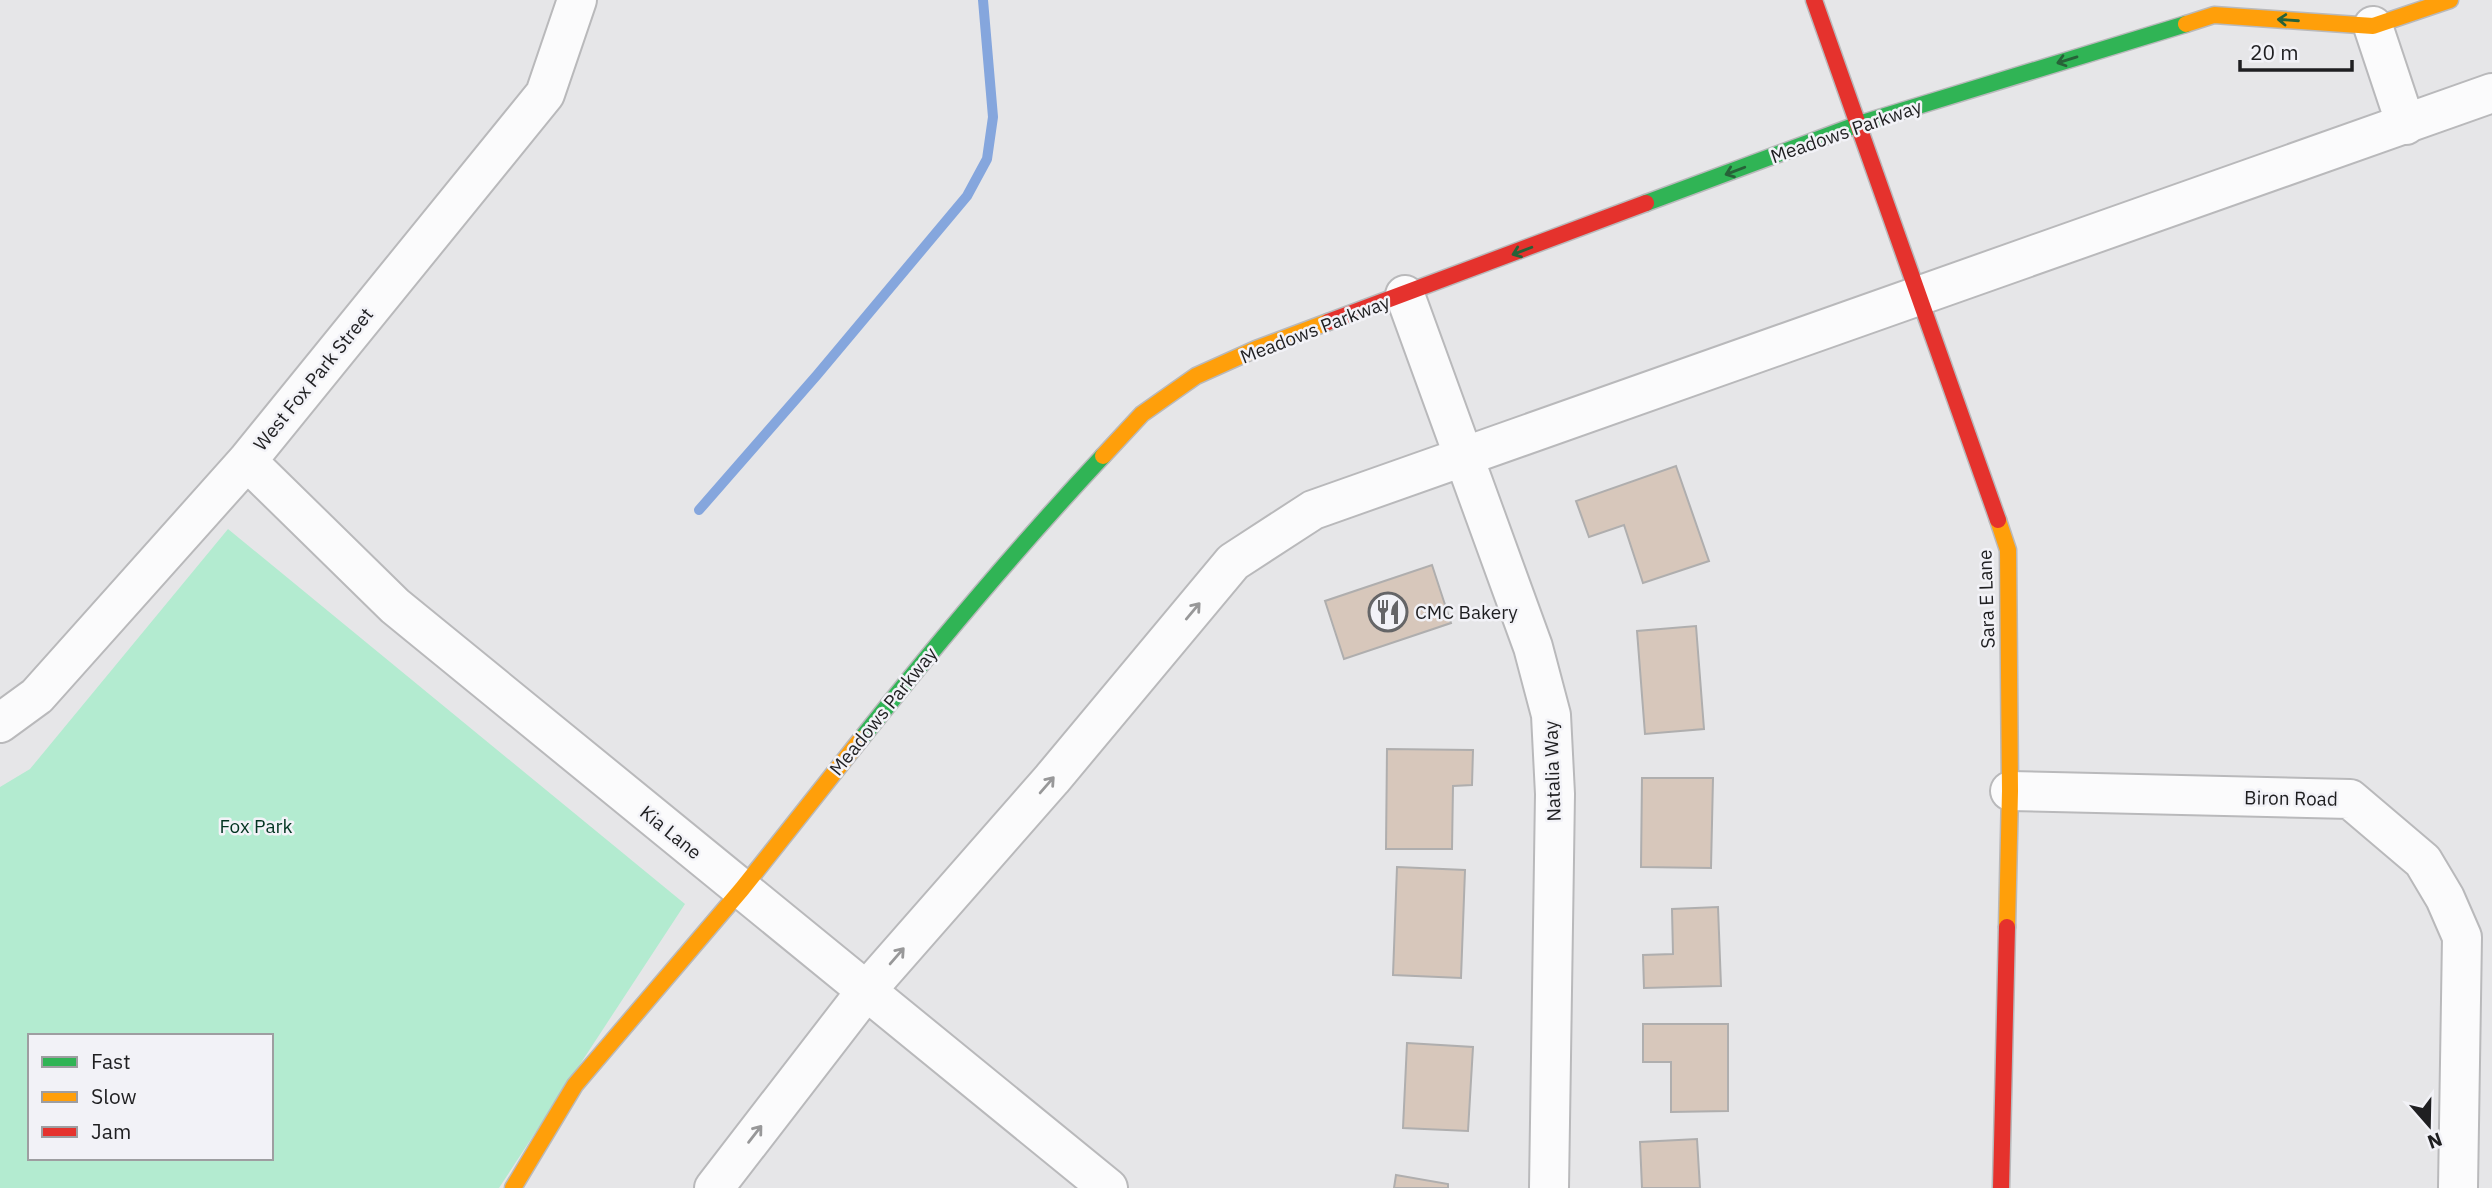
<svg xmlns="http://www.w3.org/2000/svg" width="2492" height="1188" viewBox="0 0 2492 1188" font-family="'IBM Plex Sans',sans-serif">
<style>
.green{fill:#b3ebd0;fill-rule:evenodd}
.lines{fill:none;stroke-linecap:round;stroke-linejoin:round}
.stream{stroke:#85a6dd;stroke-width:10}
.building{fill:#d7c7bb;stroke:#afaeae;stroke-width:2}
.street-casing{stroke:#b9b9bb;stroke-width:42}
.fast-casing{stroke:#b9b9bb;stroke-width:19}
.slow-casing{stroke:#b9b9bb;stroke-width:19}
.jam-casing{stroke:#b9b9bb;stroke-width:19}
.street{stroke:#fbfbfc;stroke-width:38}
.fast{stroke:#30b455;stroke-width:16}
.slow{stroke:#ff9f0a;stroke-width:16}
.jam{stroke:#e5322d;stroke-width:16}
.oneway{stroke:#276238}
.oneway2{stroke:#989899}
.labels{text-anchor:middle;stroke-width:5;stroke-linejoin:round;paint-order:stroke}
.street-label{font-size:19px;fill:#1f1f21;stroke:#f2f2f7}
.poi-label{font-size:19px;fill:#1f1f21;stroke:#f2f2f7;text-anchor:start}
.park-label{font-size:19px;fill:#023420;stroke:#f2f2f7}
</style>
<rect width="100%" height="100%" fill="#e6e6e8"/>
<!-- green -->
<path class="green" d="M228 529 685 904 499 1188H0V787L30 769ZM30 1036H271V1158H30Z"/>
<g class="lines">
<!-- stream -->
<path class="stream" d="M699 510 817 375 967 196 987 159 993 117 983 0"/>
</g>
<!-- building -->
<path class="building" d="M1676 466 1709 561 1643 583 1624 525 1589 537 1576 501Z
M1432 565 1451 623 1344 659 1325 601Z
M1696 626 1704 729 1645 734 1637 631Z
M1387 749 1473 750 1472 785 1453 786 1452 849H1386Z
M1642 778H1713L1711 868 1641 867Z
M1397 867 1465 870 1461 978 1393 975Z
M1718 907 1721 986 1644 988 1643 955 1673 954 1672 909Z
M1643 1024H1728V1111L1671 1112V1062H1643Z
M1407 1043 1473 1047 1468 1131 1403 1128Z
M1697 1139 1700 1188H1642L1640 1142Z
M1396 1175 1448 1184V1188H1394Z"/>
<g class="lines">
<defs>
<path id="street" d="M2373 26 2406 125
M1405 295 1533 647 1551 715 1555 794 1549 1188
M247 461 395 606 1108 1188
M0 723 37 696 247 461 545 94 577 0
M2010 791 2350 799 2423 861 2445 898 2462 937 2458 1188
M714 1188 866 991 1052 779 1233 562 1313 510 2492 93"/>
<path id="fast" d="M1646 203 1859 124 2186 24
M861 739C939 641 1018 547 1103 456"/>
<path id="slow" d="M2186 24 2214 15 2373 26 2450 0
M1103 456 1142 414 1196 376 1256 349 1328 322
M1998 520 2008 550 2010 791 2007 927
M513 1188 575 1085 742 889 861 739"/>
<path id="jam" d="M1814 0 1998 520
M1328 322 1646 203
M2001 1188 2007 927"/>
</defs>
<!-- street casing -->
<use href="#street" class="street-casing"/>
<!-- fast casing -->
<use href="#fast" class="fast-casing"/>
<!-- slow casing -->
<use href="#slow" class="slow-casing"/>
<!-- jam casing -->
<use href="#jam" class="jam-casing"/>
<!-- street -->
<use href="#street" class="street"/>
<!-- fast -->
<use href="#fast" class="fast"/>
<!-- slow -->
<use href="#slow" class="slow"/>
<!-- jam -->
<use href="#jam" class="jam"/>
</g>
<!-- one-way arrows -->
<defs><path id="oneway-shaft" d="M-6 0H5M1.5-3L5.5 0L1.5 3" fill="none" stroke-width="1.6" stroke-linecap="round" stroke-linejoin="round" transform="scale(1.75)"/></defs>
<g class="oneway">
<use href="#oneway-shaft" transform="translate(2288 20) rotate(-176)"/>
<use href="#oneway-shaft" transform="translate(2067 60) rotate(163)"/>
<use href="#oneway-shaft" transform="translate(1735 171) rotate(159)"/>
<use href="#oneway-shaft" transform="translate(1522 251) rotate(159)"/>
</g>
<g class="oneway2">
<use href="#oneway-shaft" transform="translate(1193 611) rotate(-50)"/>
<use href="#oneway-shaft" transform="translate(1047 785) rotate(-49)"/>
<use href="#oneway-shaft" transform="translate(897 956) rotate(-49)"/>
<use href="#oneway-shaft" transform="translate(755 1134) rotate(-52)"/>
</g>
<!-- icons -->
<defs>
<symbol id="restaurant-ring" viewBox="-11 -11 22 22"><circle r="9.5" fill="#f2f2f7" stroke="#656567" stroke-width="1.5"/><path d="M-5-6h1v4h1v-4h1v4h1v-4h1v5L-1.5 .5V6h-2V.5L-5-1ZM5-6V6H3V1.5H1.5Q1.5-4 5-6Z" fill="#656567"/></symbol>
</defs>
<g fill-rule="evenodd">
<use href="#restaurant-ring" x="1366" y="590" width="44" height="44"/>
</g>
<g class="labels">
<!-- street labels -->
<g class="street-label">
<text transform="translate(1846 131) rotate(-19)" y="7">Meadows Parkway</text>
<text transform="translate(1315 329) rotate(-21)" y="7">Meadows Parkway</text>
<text transform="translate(313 379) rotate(-51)" y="7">West Fox Park Street</text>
<text transform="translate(1986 599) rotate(-92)" y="7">Sara E Lane</text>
<text transform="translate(883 711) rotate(-51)" y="7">Meadows Parkway</text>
<text transform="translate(1552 771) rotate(-92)" y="7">Natalia Way</text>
<text transform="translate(2291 798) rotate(1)" y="7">Biron Road</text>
<text transform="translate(671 832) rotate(39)" y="7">Kia Lane</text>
</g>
<!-- poi labels -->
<g class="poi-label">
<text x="1415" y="619">CMC Bakery</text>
</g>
<!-- park labels -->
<g class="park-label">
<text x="256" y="833">Fox Park</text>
</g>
</g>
<!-- legend -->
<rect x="28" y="1034" width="245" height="126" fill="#f2f2f7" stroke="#9e9ea1" stroke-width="2"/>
<rect x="42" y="1057" width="35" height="10" fill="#30b455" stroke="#9e9ea1" stroke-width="2"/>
<text x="91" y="1069" font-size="21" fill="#1f1f21">Fast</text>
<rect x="42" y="1092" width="35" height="10" fill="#ff9f0a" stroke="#9e9ea1" stroke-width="2"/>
<text x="91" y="1104" font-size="21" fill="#1f1f21">Slow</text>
<rect x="42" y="1127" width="35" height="10" fill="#e5322d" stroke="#9e9ea1" stroke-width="2"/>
<text x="91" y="1139" font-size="21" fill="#1f1f21">Jam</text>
<!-- north arrow -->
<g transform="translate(2429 1125) rotate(160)" stroke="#f2f2f7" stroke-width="5" paint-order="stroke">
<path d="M0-5L12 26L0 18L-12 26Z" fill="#1f1f21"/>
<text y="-10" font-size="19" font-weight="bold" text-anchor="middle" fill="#1f1f21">N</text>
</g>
<!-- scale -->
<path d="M2240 60v10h112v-10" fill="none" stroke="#1f1f21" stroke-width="3.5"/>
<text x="2250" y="60" font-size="21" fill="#1f1f21" stroke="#f2f2f7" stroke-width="5" paint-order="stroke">20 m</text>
</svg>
